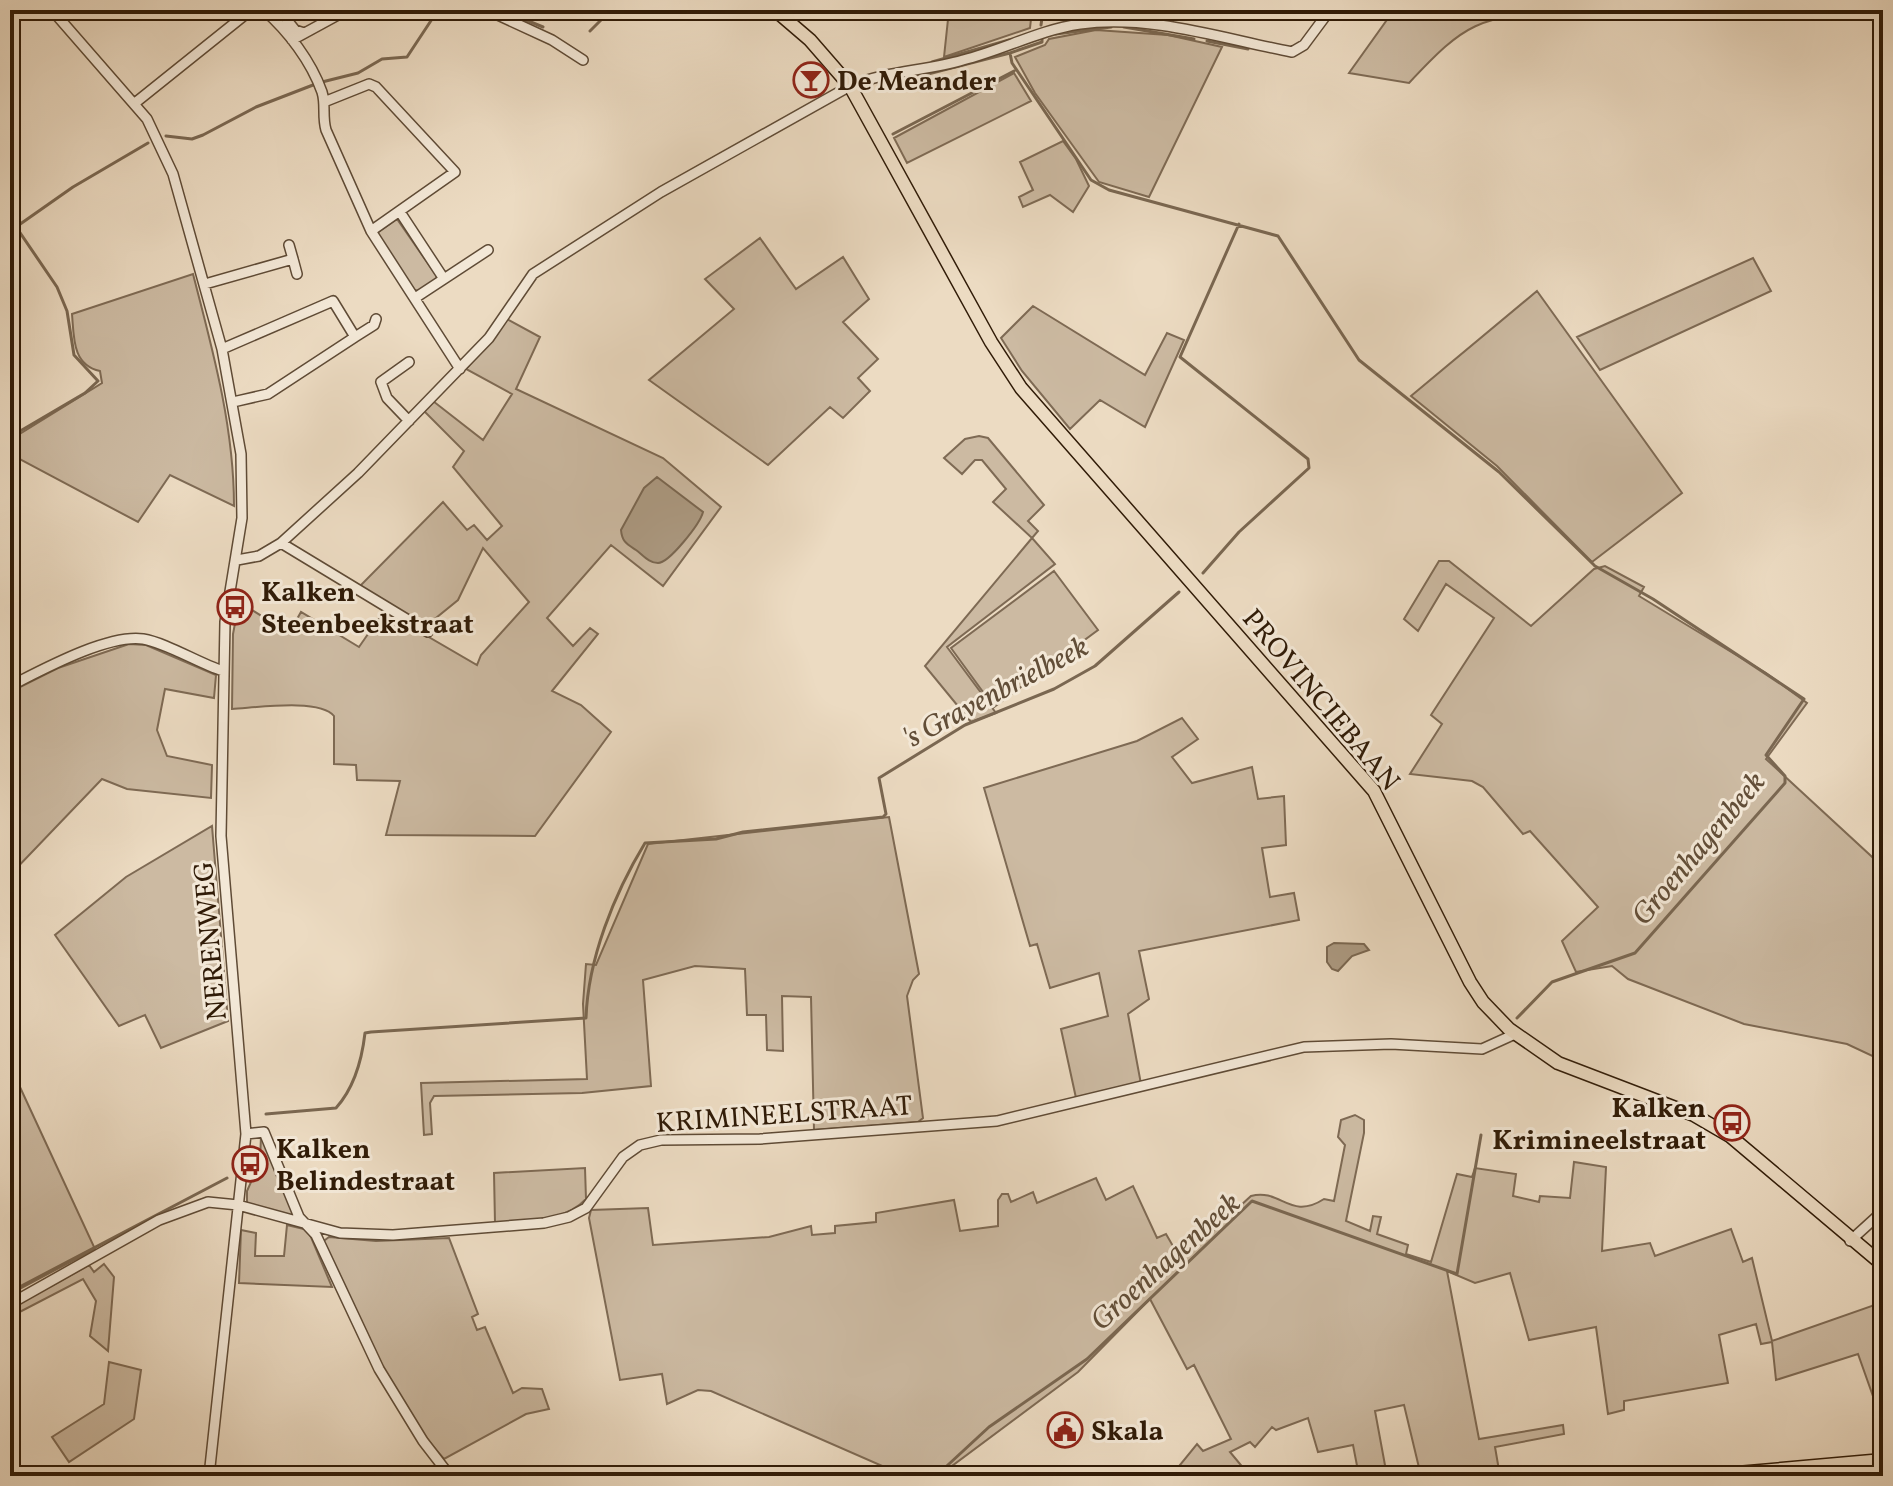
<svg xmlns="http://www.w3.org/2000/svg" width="1893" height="1486" viewBox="0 0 1893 1486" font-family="Vollkorn,serif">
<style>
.green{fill:#ccbaa2;stroke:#7e6a54;stroke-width:2}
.water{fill:#ac9a82;stroke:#7a6751;stroke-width:2}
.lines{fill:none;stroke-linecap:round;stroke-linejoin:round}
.stream{stroke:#7a6751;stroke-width:3}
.minor-casing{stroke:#5f4b36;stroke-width:12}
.major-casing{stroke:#301b07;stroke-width:15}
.minor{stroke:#f3e8d7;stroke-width:9}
.major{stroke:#ecdbc2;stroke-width:12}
.labels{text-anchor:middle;stroke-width:6;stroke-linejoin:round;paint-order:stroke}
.poi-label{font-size:28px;font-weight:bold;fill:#301b07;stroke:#f3e8d7;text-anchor:start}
.street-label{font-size:28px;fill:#301b07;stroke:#f3e8d7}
.water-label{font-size:30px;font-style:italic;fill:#624e38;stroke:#f3e8d7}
</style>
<rect width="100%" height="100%" fill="#ecdbc2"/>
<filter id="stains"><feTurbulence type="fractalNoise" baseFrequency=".0025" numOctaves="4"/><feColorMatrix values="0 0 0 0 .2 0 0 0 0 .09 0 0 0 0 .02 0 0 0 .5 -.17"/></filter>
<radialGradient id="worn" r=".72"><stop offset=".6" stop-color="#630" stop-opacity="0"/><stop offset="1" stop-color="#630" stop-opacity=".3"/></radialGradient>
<!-- green -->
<path class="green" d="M949 10H1032L1030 28 944 57Z
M1394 10H1562C1477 18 1467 21 1409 83L1349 73Z
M1096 30 1168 35 1222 47 1149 197 1099 182 1035 93 1015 57 1045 45 1049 39Z
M1014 73 1031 101 907 163 894 138Z
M1063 141 1076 159 1089 186 1073 212 1050 195 1023 207 1019 197 1033 190 1020 162Z
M397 219 436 275 437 279 419 291 411 289 377 233Z
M760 238 796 289 843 257 869 299 843 322 878 359 858 378 870 391 843 418 830 407 768 465 649 380 734 309 705 279Z
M1753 258 1771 291 1600 370 1577 337Z
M193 274C213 351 234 427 234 506L170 475 138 522 10 454V440L102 383 100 371C72 365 74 337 72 314Z
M1537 291 1682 493 1592 562 1497 466 1411 396Z
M1033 306 1145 375 1167 333 1184 340 1145 427 1100 400 1070 429 1022 371 1001 338Z
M507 319 540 337 516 389 663 458 721 507 663 586 611 545 547 618 573 646 590 628 598 634 552 691 581 705 611 732 535 836 386 835 400 781 357 780 356 765 334 764V716C320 698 254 708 232 709L233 634 239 602 289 633 301 612 359 647 384 611 477 665 481 655 529 602 483 548 458 600 426 626 360 586 443 502 467 530 474 525 487 540 502 526 453 467 464 451 424 411 433 401 483 440 512 394 466 369Z
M979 436 988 438 1044 505 1028 521 1038 531 1032 538 1055 564 947 647 996 713 971 722 925 666 1032 538 993 502 1006 489 982 460H975L962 474 944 458 965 439Z
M1439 561H1449L1531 626 1594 569 1605 566 1644 587 1639 596 1766 673 1807 703 1766 759 1883 867V1061L1847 1044 1744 1024 1628 979 1612 966 1576 972 1562 941 1598 907 1530 831 1523 834 1483 787 1472 781 1410 774 1442 724 1431 715 1494 618 1446 584 1418 631 1404 619Z
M1054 571 1098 630 994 707 951 648Z
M129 644 146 645 216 675 214 698 165 689 157 730 167 756 212 765 211 798 127 789 102 779 10 875V692L58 668Z
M1182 718 1198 739 1172 757 1192 783 1252 767 1258 799 1284 796 1286 845 1262 848 1270 897 1294 893 1299 920 1139 951 1149 999 1128 1014 1141 1084 1076 1098 1061 1029 1108 1016 1099 973 1050 988 1037 944 1030 946 984 788 1137 741Z
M889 817 919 974 913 980 907 996 923 1118 918 1122 814 1130 811 997 782 996 783 1051 767 1050 766 1015H747L745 969 695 966 643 980 651 1086 582 1093 434 1096 430 1103 432 1134 424 1135 421 1083 587 1079 583 1004 586 964 596 965 648 844Z
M212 826 228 1021 161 1048 145 1015 119 1026 55 935 126 877Z
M13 1072 95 1249 10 1294V1073Z
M1355 1115 1364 1120V1133L1346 1221 1370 1231 1373 1216 1381 1217 1377 1234 1408 1245 1406 1254 1431 1262 1457 1174 1472 1177 1475 1168 1516 1174 1513 1196 1539 1202 1540 1196 1570 1198 1574 1162 1606 1167 1602 1251 1650 1243 1655 1256 1731 1229 1743 1262 1752 1258 1772 1341 1872 1306 1883 1295V1396L1874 1399 1858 1354 1776 1380 1772 1342 1761 1344 1756 1324 1719 1335 1728 1383 1624 1401V1410L1608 1414 1596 1327 1529 1340 1510 1273 1475 1283 1447 1271 1479 1439 1563 1425 1564 1434 1495 1447 1500 1476H1421L1404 1405 1375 1411 1387 1476H1359L1353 1445 1318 1452 1308 1418 1276 1430 1272 1427 1255 1447 1250 1442 1230 1452 1250 1476H1171L1197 1444 1203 1451 1231 1439 1194 1365 1187 1369 1150 1299 1078 1372 948 1469 944 1476H905L711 1391 698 1390 667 1404 662 1374 620 1380 589 1218 591 1210 648 1208 653 1245 769 1237 811 1226 812 1235 835 1233V1226L876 1222V1213L954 1200 960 1231 998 1226V1200L1002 1194H1008L1011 1202 1033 1192 1037 1203 1096 1178 1106 1200 1133 1186 1157 1238 1166 1234 1181 1260 1251 1196C1281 1188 1290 1221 1324 1199L1334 1201 1345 1145 1338 1137 1341 1120Z
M261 1136H263L298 1219 247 1204V1191L260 1162Z
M585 1168 586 1199C564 1223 525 1220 495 1223L494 1173Z
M287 1225 308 1230 332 1287 239 1283 241 1230 256 1233 255 1256H284Z
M329 1237 376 1241 449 1238 478 1314 472 1317 477 1330 485 1327 513 1393 522 1388 542 1389 549 1409 526 1414 444 1459C389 1397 357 1317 321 1243Z
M104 1264 114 1277 108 1351 90 1336 96 1301 83 1279 10 1317V1309L89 1265 94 1272Z
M109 1362 141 1370 134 1419 69 1462 52 1437 104 1404Z"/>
<!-- water -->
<path class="water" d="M657 477 703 512C700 524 669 563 658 563 649 563 643 555 636 550 627 544 622 542 621 530L644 488Z
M1334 943 1364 944 1369 950 1352 956 1338 971 1332 969 1327 962V947Z"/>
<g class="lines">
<!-- stream -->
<path class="stream" d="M505 10 516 15
M521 18 543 27
M1041 25 1043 10
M1124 27 1194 39
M590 31 611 10
M1056 34 1111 27
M1042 38V42L1010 53 1012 63 1091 180 1109 190 1278 236 1359 360 1499 472 1594 565
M1207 41 1248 49
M932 62 1009 40
M881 81 924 75 1010 53
M322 82 358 73 382 59 407 57 438 10
M893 134 1014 71
M166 136 192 139 203 135 256 107 313 85
M10 218 57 287 67 311 74 355 98 381 85 393 10 437
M16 227 73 187 148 143
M1203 573 1239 532 1309 468 1308 459 1180 357 1239 224
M1517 1018 1552 982 1635 953 1785 783V776L1766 755 1804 699 1653 599 1595 566
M266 1114 336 1108C354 1088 362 1059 365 1033L371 1032 586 1018C588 959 614 894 645 843L716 839 743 832 883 817 886 814 879 778 965 725 1054 689 1095 666 1179 592
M10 1292 227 1178
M936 1476 989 1427 1087 1359 1252 1201 1457 1274 1481 1135"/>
<defs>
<path id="minor" d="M52 10 147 119 173 174 222 349 241 454 242 518 225 622 221 836 246 1134 209 1476
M264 10C288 31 311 61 322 92 326 105 322 116 326 130L371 231 460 369
M279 10 295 30 304 33
M487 10 552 40 583 60
M1879 10 1883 11
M292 40 347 10
M324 102 369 84 376 87 455 172 371 231
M135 103 251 10
M400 212 444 279
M293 259 297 274
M205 284 293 259 289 245
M415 298 488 250
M355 337 374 325 376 319
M222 349 333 301 355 337 268 394 233 402
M409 362 381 382 387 398 409 421
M1883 366V405
M281 543 428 632
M237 560 259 556 281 543 358 473 489 338 533 274 661 192 850 86C886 71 926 71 963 60 1003 50 1039 30 1080 24 1150 14 1224 39 1292 52L1304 45 1330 10
M10 686C42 670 107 634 143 639 167 643 198 663 223 671
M246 1134 264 1132 299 1217 316 1235 379 1369 423 1441 450 1476
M1850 1241 1883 1211
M10 1304 159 1220 208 1202 238 1205 340 1233 393 1235 544 1223 569 1217 586 1208 623 1157 640 1145 661 1140 760 1139 997 1121 1304 1047 1391 1044 1482 1049 1515 1034"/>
<path id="major" d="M775 10 810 40 850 86 991 342 1021 388 1374 791 1470 982 1483 1002 1509 1029 1558 1063 1694 1115 1730 1136 1883 1265
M1703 1476 1883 1460"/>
</defs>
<!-- minor casing -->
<use href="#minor" class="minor-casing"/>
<!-- major casing -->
<use href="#major" class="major-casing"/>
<!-- minor -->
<use href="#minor" class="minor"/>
<!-- major -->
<use href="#major" class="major"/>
</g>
<!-- icons -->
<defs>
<symbol id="bar-ring" viewBox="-11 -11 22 22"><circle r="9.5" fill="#f3e8d7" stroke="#8f2418" stroke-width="1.5"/><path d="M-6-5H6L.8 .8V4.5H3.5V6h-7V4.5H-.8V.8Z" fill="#8f2418"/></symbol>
<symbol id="bus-ring" viewBox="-11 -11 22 22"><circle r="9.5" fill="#f3e8d7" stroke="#8f2418" stroke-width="1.5"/><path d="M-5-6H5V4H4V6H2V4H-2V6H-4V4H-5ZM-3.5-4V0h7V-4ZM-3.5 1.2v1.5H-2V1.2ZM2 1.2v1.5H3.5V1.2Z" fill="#8f2418"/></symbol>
<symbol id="civic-ring" viewBox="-11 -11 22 22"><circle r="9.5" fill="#f3e8d7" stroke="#8f2418" stroke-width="1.5"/><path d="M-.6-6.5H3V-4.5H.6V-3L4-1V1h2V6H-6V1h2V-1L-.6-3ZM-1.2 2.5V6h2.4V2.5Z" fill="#8f2418"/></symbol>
</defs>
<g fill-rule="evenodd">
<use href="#bar-ring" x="791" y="60" width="40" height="40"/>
<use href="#bus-ring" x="215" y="587" width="40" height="40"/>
<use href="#bus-ring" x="1712" y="1103" width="40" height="40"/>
<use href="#bus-ring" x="230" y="1144" width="40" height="40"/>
<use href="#civic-ring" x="1045" y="1410" width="40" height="40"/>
</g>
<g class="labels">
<!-- poi labels -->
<g class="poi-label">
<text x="837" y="90">De Meander</text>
<text x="261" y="601">Kalken<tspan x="261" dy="32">Steenbeekstraat</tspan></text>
<text x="1706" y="1117" text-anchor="end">Kalken<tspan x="1706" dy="32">Krimineelstraat</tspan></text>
<text x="276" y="1158">Kalken<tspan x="276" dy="32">Belindestraat</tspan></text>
<text x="1091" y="1440">Skala</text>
</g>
<!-- street labels -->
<g class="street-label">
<text transform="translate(1322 699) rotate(50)" y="10">PROVINCIEBAAN</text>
<text transform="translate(209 941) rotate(-95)" y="10">NERENWEG</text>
<text transform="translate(784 1113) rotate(-4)" y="10">KRIMINEELSTRAAT</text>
</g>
<!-- water labels -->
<g class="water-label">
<text transform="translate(995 692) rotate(-28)" y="10">'s Gravenbrielbeek</text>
<text transform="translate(1698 848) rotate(-50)" y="10">Groenhagenbeek</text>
<text transform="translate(1165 1261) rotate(-42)" y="10">Groenhagenbeek</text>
</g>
</g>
<!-- margin -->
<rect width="1893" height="1486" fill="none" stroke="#ecdbc2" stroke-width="40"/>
<rect x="12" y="12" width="1869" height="1462" fill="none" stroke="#301b07" stroke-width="4"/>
<rect x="20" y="20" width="1853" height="1446" fill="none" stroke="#301b07" stroke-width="2"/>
<rect width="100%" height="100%" filter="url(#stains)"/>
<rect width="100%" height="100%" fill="url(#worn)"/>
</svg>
